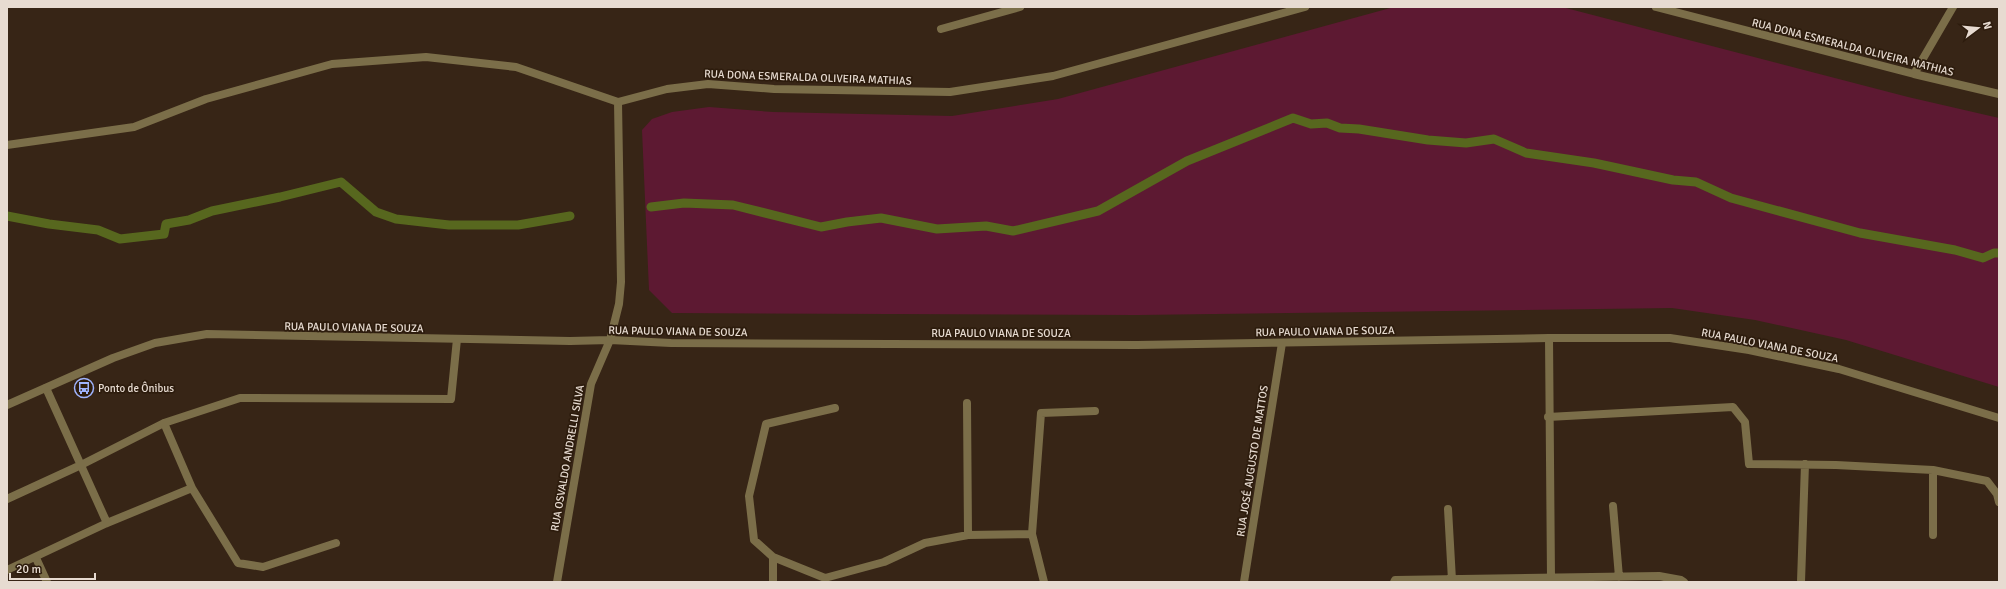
<svg xmlns="http://www.w3.org/2000/svg" width="2006" height="589" viewBox="0 0 2006 589" font-family="Signika,sans-serif">
<style>
.green{fill:#5d1932}
.lines{fill:none;stroke-linecap:round;stroke-linejoin:round}
.stream{stroke:#57671e;stroke-width:9}
.service{stroke:#7b6e49;stroke-width:8}
.minor{stroke:#7b6e49;stroke-width:8}
.labels{text-anchor:middle;stroke-width:3.5;stroke-linejoin:round;paint-order:stroke}
.street-label{font-size:11px;fill:#e7dbd1;stroke:#2d1c0d}
.poi-label{font-size:11px;fill:#e7dbd1;stroke:#2d1c0d;text-anchor:start}
</style>
<rect width="100%" height="100%" fill="#372516"/>
<!-- green -->
<path class="green" d="M1394 7H1562L1908 97 1999 118V387L1846 340 1755 320 1672 308 1137 315 672 313 649 290 642 130 652 119 672 112 709 107 773 112 952 116 1058 99Z"/>
<g class="lines">
<!-- stream -->
<path class="stream" d="M651 207 684 203 733 205 821 227 847 222 881 218 937 229 986 226 1013 231 1098 211 1187 161 1293 118 1311 124 1327 123 1340 128 1359 129 1428 140 1466 143 1494 139 1526 153 1594 163 1673 180 1696 182 1731 198 1860 233 1955 250 1983 258 1994 253H1999
M7 216 49 224 98 230 120 239 164 234 166 224 189 220 212 211 280 197 341 182 376 212 396 219 449 225H518L570 216"/>
<!-- service -->
<path class="service" d="M1549 338 1551 578
M46 388 107 523
M1548 417 1733 407 1745 422 1749 464 1836 465 1933 470 1987 481 1997 494 1999 502
M1933 470V535
M192 488 238 563 263 567 336 543
M7 499 81 465 164 423 240 398 451 399 457 339
M1613 506 1619 577
M1448 509 1452 580
M36 558 47 582
M7 570 107 523 192 488 164 423
M1394 582 1395 580 1659 576 1681 580 1684 582
M1801 582 1805 464"/>
<!-- minor -->
<path class="minor" d="M1656 7 1914 74 1999 94
M941 29 1020 7
M1914 74 1953 7
M7 145 134 127 206 99 332 64 426 57 516 67 618 102 667 89 708 84 774 89 950 92 1053 76 1305 7
M967 403 968 535
M7 405 113 358 155 343 207 334 570 341 610 340 671 343 1137 345 1549 338H1670L1749 350 1839 369 1999 418
M835 408 766 424 749 496 754 540 773 557 825 578 884 562 925 543 968 535 1032 534
M557 582 591 384 610 340 619 304 621 282 618 102
M773 582V557
M1044 582 1032 534 1041 413 1095 411
M1244 582 1282 343"/>
</g>
<!-- icons -->
<defs>
<symbol id="bus-ring" viewBox="-11 -11 22 22"><circle r="9.5" fill="#2d1c0d" stroke="#9fb3fd" stroke-width="1.5"/><path d="M-5-6H5V4H4V6H2V4H-2V6H-4V4H-5ZM-3.5-4V0h7V-4ZM-3.5 1.2v1.5H-2V1.2ZM2 1.2v1.5H3.5V1.2Z" fill="#9fb3fd"/></symbol>
</defs>
<g fill-rule="evenodd">
<use href="#bus-ring" x="73" y="377" width="22" height="22"/>
</g>
<g class="labels">
<!-- street labels -->
<g class="street-label">
<text transform="translate(1853 47) rotate(14)" y="4">RUA DONA ESMERALDA OLIVEIRA MATHIAS</text>
<text transform="translate(808 77) rotate(2)" y="4">RUA DONA ESMERALDA OLIVEIRA MATHIAS</text>
<text transform="translate(354 327) rotate(1)" y="4">RUA PAULO VIANA DE SOUZA</text>
<text transform="translate(678 331) rotate(1)" y="4">RUA PAULO VIANA DE SOUZA</text>
<text transform="translate(1325 331) rotate(-1)" y="4">RUA PAULO VIANA DE SOUZA</text>
<text x="1001" y="337">RUA PAULO VIANA DE SOUZA</text>
<text transform="translate(1770 345) rotate(11)" y="4">RUA PAULO VIANA DE SOUZA</text>
<text transform="translate(567 458) rotate(-80)" y="4">RUA OSVALDO ANDRELLI SILVA</text>
<text transform="translate(1252 461) rotate(-81)" y="4">RUA JOSÉ AUGUSTO DE MATTOS</text>
</g>
<!-- poi labels -->
<g class="poi-label">
<text x="98" y="392">Ponto de Ônibus</text>
</g>
</g>
<!-- border -->
<rect width="2006" height="589" fill="none" stroke="#e7dbd1" stroke-width="16"/>
<!-- north arrow -->
<g transform="translate(1978 28) rotate(74)" stroke="#2d1c0d" stroke-width="3" paint-order="stroke">
<path d="M0-3L7 15L0 10L-7 15Z" fill="#e7dbd1"/>
<text y="-6" font-size="11" font-weight="bold" text-anchor="middle" fill="#e7dbd1">N</text>
</g>
<!-- scale -->
<path d="M10 573v6h85v-6" fill="none" stroke="#e7dbd1" stroke-width="2"/>
<text x="16" y="573" font-size="12" fill="#e7dbd1" stroke="#2d1c0d" stroke-width="3" paint-order="stroke">20 m</text>
</svg>
